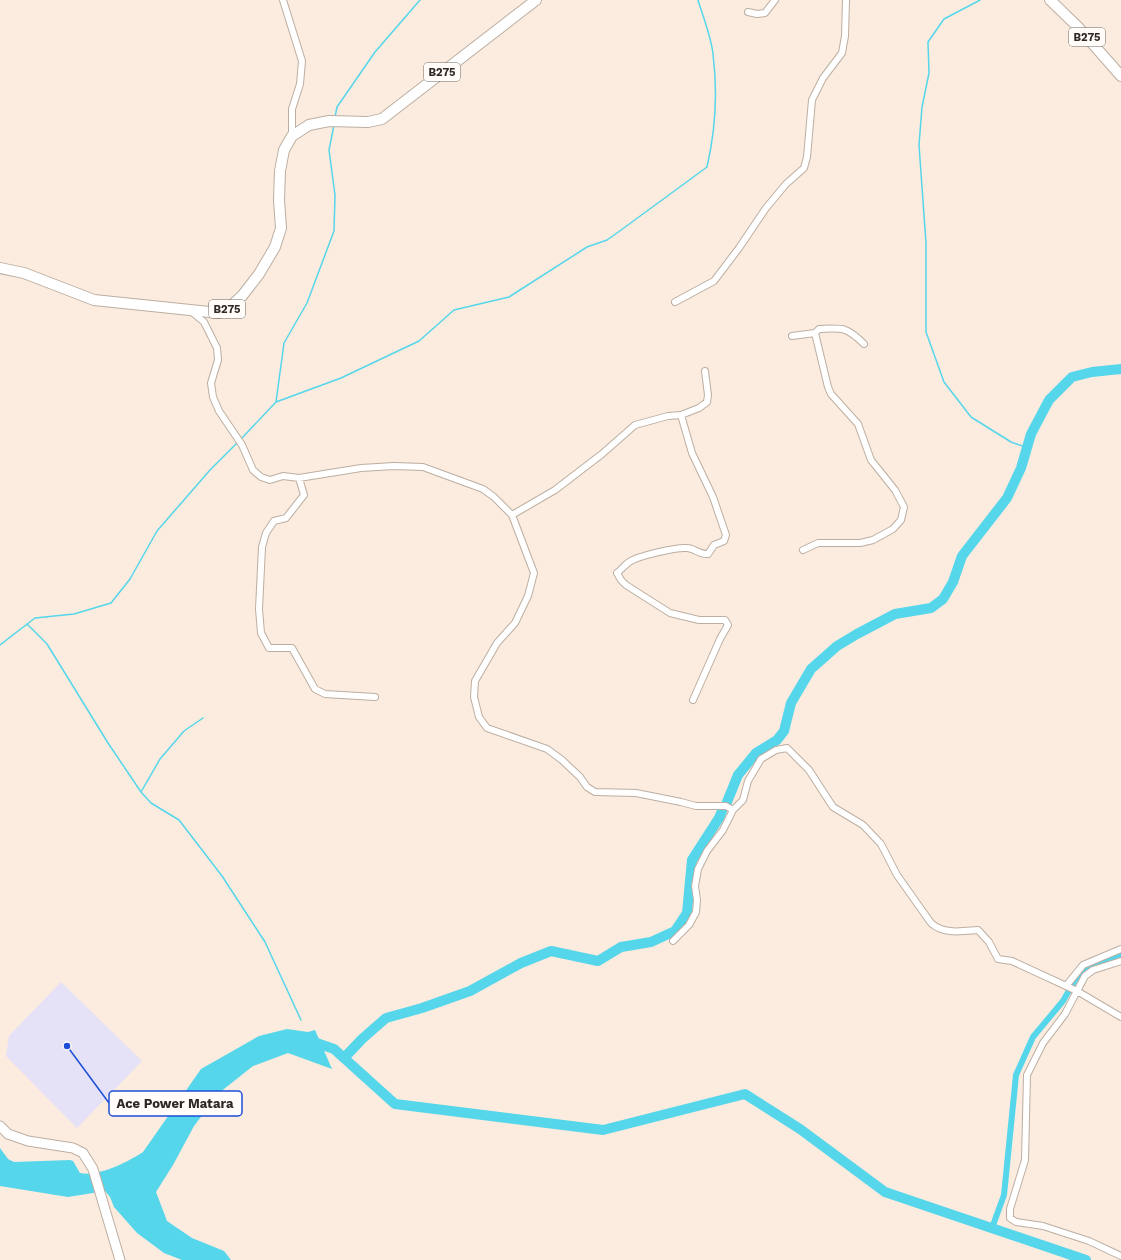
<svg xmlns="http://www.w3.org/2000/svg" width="1121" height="1260" viewBox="0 0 1121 1260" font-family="'Work Sans',sans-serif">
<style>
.industrial{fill:#e5e2f8}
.water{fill:#55d6ea}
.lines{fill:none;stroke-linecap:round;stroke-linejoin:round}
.stream{stroke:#55d6ea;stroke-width:1.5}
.canal{stroke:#55d6ea;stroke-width:6}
.river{stroke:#55d6ea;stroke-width:10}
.street-casing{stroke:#bcaea2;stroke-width:8}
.secondary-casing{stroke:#bcaea2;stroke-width:11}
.primary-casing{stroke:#bcaea2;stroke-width:12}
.street{stroke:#fff;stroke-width:6}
.secondary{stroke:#fff;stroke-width:9}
.primary{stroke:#fff;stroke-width:10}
.labels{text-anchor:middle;stroke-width:3;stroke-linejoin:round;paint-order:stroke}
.shield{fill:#fffcf9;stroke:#6c6863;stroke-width:1}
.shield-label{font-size:11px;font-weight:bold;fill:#2d2823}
.leader{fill:none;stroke:#1d4ed8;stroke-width:1.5}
.callout-dot{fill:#1d4ed8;stroke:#fffcf9;stroke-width:1.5}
.callout{fill:#fffcf9;stroke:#1d4ed8;stroke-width:1.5}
.callout-label{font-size:13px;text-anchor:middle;font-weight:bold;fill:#2d2823}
</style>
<rect width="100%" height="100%" fill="#fbecdf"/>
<!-- industrial -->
<path class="industrial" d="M61 982 142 1061 77 1128 6 1056 9 1036Z"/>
<!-- water -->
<path class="water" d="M287 1029 308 1032 315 1030 332 1069 288 1053 253 1066 219 1093 194 1126 173 1165 156 1192 167 1221 192 1238 224 1251 231 1260H182L164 1253 137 1233 114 1207 110 1197 105 1191 68 1197 0 1186V1148L8 1159 14 1162 70 1160 73 1161 80 1173C98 1177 128 1162 143 1152L201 1069 259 1036Z"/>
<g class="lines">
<!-- stream -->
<path class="stream" d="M980 0 944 19 928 42 929 73 922 107 919 145 926 243V332L944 382 971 417 1011 442 1028 448
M335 117 337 107 375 52 420 0
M276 402 284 343 307 303 334 231 335 195 329 150 334 125
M241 439 276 402 341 378 419 341 454 310 509 297 587 247 607 240 617 233 707 167C716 128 718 94 713 54 711 36 703 17 698 0
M27 624 47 644 108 743 141 792 151 803 179 820 222 876 265 942 301 1020
M0 645 35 618 74 614 111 603 130 579 157 531 210 470 238 442
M141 792 160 759 184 731 203 718"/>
<!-- canal -->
<path class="canal" d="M992 1228 1004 1195 1016 1075 1033 1037 1063 1001 1075 980 1089 968 1100 962 1121 956"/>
<!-- river -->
<path class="river" d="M727 802 738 775 756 753 777 740 784 731 791 703 811 669 837 646 857 634 895 614 931 608 943 599 953 582 962 556 1007 498 1021 468 1031 434 1049 400 1072 377 1092 372 1121 369
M308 1040 334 1049 395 1104 603 1130 745 1094 800 1129 885 1192 1086 1260
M344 1058 362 1039 386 1018 422 1008 470 991 521 963 551 951 598 961 621 947 651 942 675 931 687 913 692 860 719 818 722 811"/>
<defs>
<path id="street" d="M283 0 302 61 300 84 292 109V136
M748 12 757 14 765 13 775 0
M675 302 714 281 739 248 766 208 786 184 804 168 807 157 812 100 823 78 842 53 845 36 846 0
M192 312 204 322 217 348 218 360 211 383 213 397 219 411 242 445 253 470 261 477 270 480 283 476 299 478 361 468 394 466 423 467 483 489 494 497 512 515 534 573 528 596 515 623 497 643 475 681 474 697 479 717 487 728 547 749 562 760 580 777 587 787 595 792 636 793 681 802 696 806H726L733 810
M815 333 819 329C842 328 846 326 864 344
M792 336 815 333 828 387 831 394 858 424 871 460 895 490 904 507 901 520 893 529 873 540 860 543H818L803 550
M681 415 692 453 713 497 726 535 724 541 714 545 708 554C700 555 694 548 687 548 676 547 638 556 629 562 625 565 621 570 617 573L621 580 626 585 670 613 699 620H725L728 625 720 639 693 700
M299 478 304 495 286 518 274 521 266 533 262 547 259 609 261 633 269 648H292L315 689 325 694 375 697
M512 515 555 490 602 454 635 425 668 416 681 415 699 408 707 402 708 395 705 371
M673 941 689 925 696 912 697 900 695 886 698 869 707 851 723 830 733 810 743 800 748 781 761 759 776 750 787 748 809 770 833 807 863 825 881 844 897 875 931 923C944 935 963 931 978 930L989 942 998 959 1012 961 1077 991 1085 976 1093 970 1121 961
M1066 986 1083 965 1121 949
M1121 1017 1077 991 1065 1014 1043 1043 1027 1075 1025 1160 1010 1209V1218L1016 1222 1043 1226 1089 1241 1121 1256"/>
<path id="secondary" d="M0 1126 8 1134 28 1141 73 1148 83 1153 93 1169 120 1260"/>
<path id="primary" d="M1050 0 1077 26 1121 76
M0 268 24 273 94 300 219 313 229 308 242 296 259 274 275 247 281 228 279 200 280 171 284 150 292 136 309 125 329 121 368 122 382 119 536 0"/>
</defs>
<!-- street casing -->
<use href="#street" class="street-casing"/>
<!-- secondary casing -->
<use href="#secondary" class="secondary-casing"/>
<!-- primary casing -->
<use href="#primary" class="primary-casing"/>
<!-- street -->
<use href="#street" class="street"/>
<!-- secondary -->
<use href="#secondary" class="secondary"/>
<!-- primary -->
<use href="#primary" class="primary"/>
</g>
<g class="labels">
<!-- shield labels -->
<g class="shield">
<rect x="1069" y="28" width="36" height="18" rx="3"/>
<rect x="424" y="63" width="36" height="18" rx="3"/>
<rect x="209" y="300" width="36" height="18" rx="3"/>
</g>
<g class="shield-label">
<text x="1087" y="41">B275</text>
<text x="442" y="76">B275</text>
<text x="227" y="313">B275</text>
</g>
</g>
<!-- callouts -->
<path class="leader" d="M67 1046L109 1103"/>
<circle class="callout-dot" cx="67" cy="1046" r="4"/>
<rect class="callout" x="109" y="1091" width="133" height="25" rx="4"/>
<g class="callout-label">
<text x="175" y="1108">Ace Power Matara</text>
</g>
</svg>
